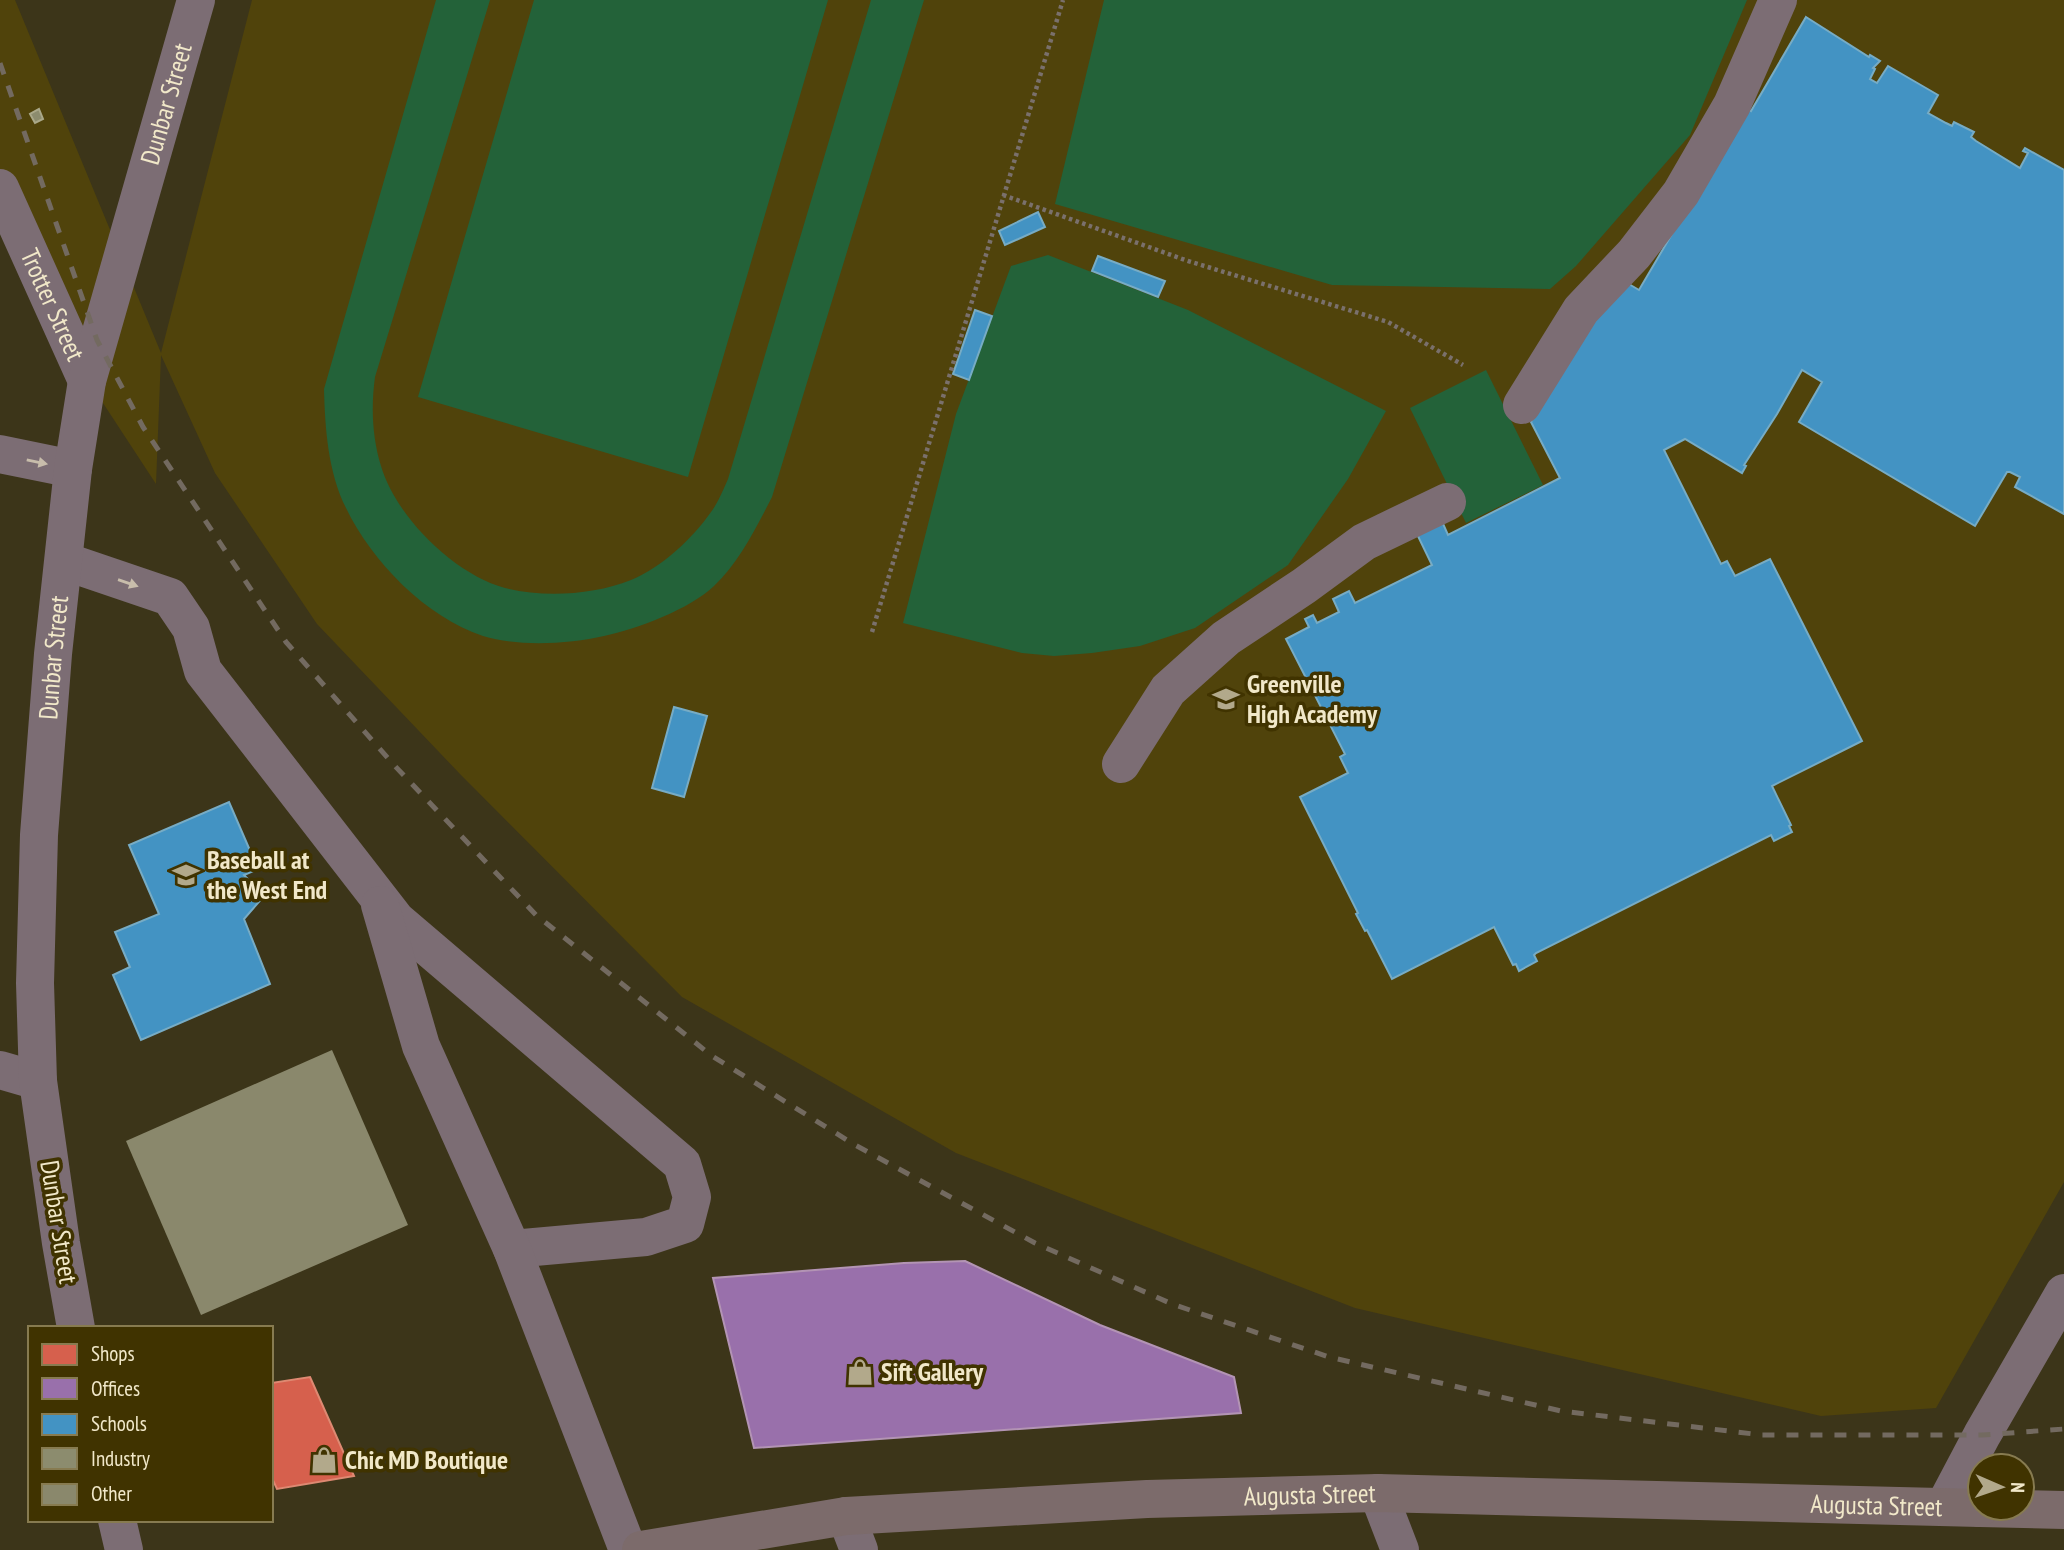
<svg xmlns="http://www.w3.org/2000/svg" width="2064" height="1550" viewBox="0 0 2064 1550" font-family="'PT Sans Narrow',sans-serif">
<style>
.built{fill:#50430b}
.green{fill:#236239}
.shops{fill:#d6604d;stroke:#de8972;stroke-width:2}
.offices{fill:#9970ab;stroke:#b394b4;stroke-width:2}
.schools{fill:#4393c3;stroke:#77acc5;stroke-width:2}
.industry{fill:#8c8c6e;stroke:#aaa889;stroke-width:2}
.building{fill:#8a886c}
.lines{fill:none;stroke-linecap:round;stroke-linejoin:round}
.path{stroke:#7a706c;stroke-width:4.5;stroke-dasharray:3.5 3.5;stroke-linecap:butt}
.minor{stroke:#7c6d74;stroke-width:38}
.major{stroke:#7c6b6b;stroke-width:38}
.rail{stroke:#736a60;stroke-width:5;stroke-dasharray:12 12;stroke-linecap:butt}
.oneway{fill:#c8bdab}
.labels{text-anchor:middle;stroke-width:7;stroke-linejoin:round;paint-order:stroke}
.street-label{font-size:26px;fill:#f1e8c9;stroke:#403300}
.poi-label{font-size:26px;font-weight:bold;fill:#f1e8c9;stroke:#403300;text-anchor:start}
</style>
<rect width="100%" height="100%" fill="#3c3519"/>
<!-- built -->
<path class="built" d="M0 0H15L161 353 252 0H2064V1182L1936 1408 1821 1416 1355 1308 956 1153 682 997 460 774 317 624 215 473 161 355 156 484 101 400 0 188Z"/>
<!-- green -->
<path class="green" d="M436 0H490L375 377C371 406 372 437 381 466 396 517 454 574 505 588 544 598 593 595 631 580 662 567 692 539 711 512 718 503 723 490 728 479L871 0H924L772 497C756 528 740 561 714 586 690 609 637 629 604 636 569 644 518 647 483 636 426 617 372 562 346 508 328 472 325 428 324 389Z
M534 0H828L688 477 418 397Z
M1104 0H1747L1690 135 1576 266 1550 289 1332 285 1055 204Z
M1048 255 1188 310 1386 411 1348 479 1288 565 1195 628 1140 646 1092 653 1054 656 1022 653 903 623 956 414 1011 266Z
M1486 370 1543 485 1466 523 1410 408Z"/>
<!-- shops -->
<path class="shops" d="M310 1377 354 1476 277 1489 271 1476V1383Z"/>
<!-- offices -->
<path class="offices" d="M965 1261 1100 1325 1234 1377 1241 1413 754 1448 713 1278 904 1263Z"/>
<!-- schools -->
<path class="schools" d="M1806 17 1869 57 1870 55 1880 61 1873 68 1875 69 1870 79 1877 83 1888 66 1938 95 1928 113 1946 123 1952 126 1954 122 1974 132 1971 137 1976 141 2020 168 2028 153 2023 151 2025 148 2064 170V514L2015 487 2020 477 2010 472H2007L1975 526 1799 422 1822 382 1802 370 1777 414 1744 465 1746 466 1742 473 1685 439 1664 450 1721 564 1727 561 1735 576 1770 559 1862 741 1772 786 1791 825 1789 826 1792 832 1774 841 1771 835 1536 953 1534 955 1537 961 1519 971 1516 964 1513 965 1494 927 1392 979 1367 930 1365 931 1356 914 1358 913 1300 797 1348 773 1340 757 1345 754 1286 639 1309 627 1305 619 1313 615 1317 623 1339 612 1333 599 1349 591 1355 603 1432 565 1415 530 1440 517 1448 535 1560 478 1531 422 1617 277 1639 290 1746 108 1751 111Z
M1038 212 1045 227 1005 245 999 231Z
M1098 256 1165 281 1158 297 1092 271Z
M975 310 992 316 969 380 953 374Z
M674 707 707 716 684 797 652 788Z
M229 802 258 869 244 875 264 896 244 919 270 984 141 1040 113 975 130 967 115 932 159 914 129 845Z"/>
<!-- industry -->
<path class="industry" d="M39 109 43 119 35 123 30 114Z"/>
<!-- building -->
<path class="building" d="M332 1050 408 1225 201 1315 126 1141Z"/>
<g class="lines">
<!-- path -->
<path class="path" d="M1003 195 1188 261 1388 322 1463 365
M872 632 1063 0"/>
<!-- minor -->
<g class="minor">
<path id="s1" d="M0 188 87 381"/>
<path d="M1522 405 1581 310 1634 254 1681 193 1732 105 1778 0"/>
<path d="M0 454 73 469"/>
<path d="M64 561 170 597 191 628 203 671 396 920 682 1164 692 1197 685 1224 646 1237 512 1249"/>
<path d="M1121 764 1168 690 1226 638 1304 586 1364 542 1447 502"/>
<path d="M380 905 421 1046 512 1249 628 1550"/>
<path d="M0 1070 38 1081"/>
<path id="s2" d="M76 1328 61 1243 38 1081 35 983 39 835 53 654 73 469 87 381 196 0"/>
<path d="M1378 1493 1400 1550"/>
<path d="M1944 1507 1982 1435 2064 1293"/>
<path d="M846 1516 859 1550"/>
<path d="M117 1520 124 1550"/>
</g>
<!-- major -->
<g class="major">
<path d="M1980 1508 2064 1510"/>
<path id="s3" d="M641 1550 846 1516 1147 1499 1378 1493 1980 1508"/>
</g>
<!-- rail -->
<path class="rail" d="M0 63 97 340 143 427 286 642 393 764 536 915 712 1056 855 1145 1035 1243 1172 1304 1329 1357 1561 1411 1762 1435H1982L2064 1429"/>
</g>
<!-- one-way arrows -->
<defs><path id="oneway-solid" d="M-6-.8H1V-3.2L6.5 0L1 3.2V.8H-6Z" transform="scale(1.75)"/></defs>
<g class="oneway">
<use href="#oneway-solid" transform="translate(37 462) rotate(12)"/>
<use href="#oneway-solid" transform="translate(128 583) rotate(19)"/>
</g>
<!-- icons -->
<defs>
<symbol id="school-bare" viewBox="-9 -9 18 18"><path d="M0-5L7-2L0 1L-7-2ZM-4 1L0 2.5L4 1V4Q0 6-4 4Z" fill="#b2a98b" stroke="#403300" stroke-width="2.5" paint-order="stroke"/></symbol>
<symbol id="shop-bare" viewBox="-9 -9 18 18"><path d="M-5-2.5h2.3a2.7 3.5 0 0 1 5.4 0H5L5.5 6h-11ZM-1.5-2.5h3a1.5 2.3 0 0 0-3 0Z" fill="#b2a98b" stroke="#403300" stroke-width="2.5" paint-order="stroke"/></symbol>
</defs>
<g fill-rule="evenodd">
<use href="#school-bare" x="1207" y="680" width="38" height="38"/>
<use href="#school-bare" x="167" y="856" width="38" height="38"/>
<use href="#shop-bare" x="841" y="1353" width="38" height="38"/>
<use href="#shop-bare" x="305" y="1441" width="38" height="38"/>
</g>
<g class="labels">
<!-- street labels -->
<g class="street-label">
<text dy="9" stroke="none"><textPath href="#s2" startOffset="1241">Dunbar Street</textPath></text>
<text dy="9" stroke="none"><textPath href="#s1" startOffset="128">Trotter Street</textPath></text>
<text dy="9" stroke="none"><textPath href="#s2" startOffset="674">Dunbar Street</textPath></text>
<text transform="translate(59 1222) rotate(81)" y="9">Dunbar Street</text>
<text dy="9" stroke="none"><textPath href="#s3" startOffset="672">Augusta Street</textPath></text>
<text dy="9" stroke="none"><textPath href="#s3" startOffset="1239">Augusta Street</textPath></text>
</g>
<!-- poi labels -->
<g class="poi-label">
<text x="1247" y="693">Greenville<tspan x="1247" dy="30">High Academy</tspan></text>
<text x="207" y="869">Baseball at<tspan x="207" dy="30">the West End</tspan></text>
<text x="881" y="1381">Sift Gallery</text>
<text x="345" y="1469">Chic MD Boutique</text>
</g>
</g>
<!-- legend -->
<rect x="28" y="1326" width="245" height="196" fill="#403300" stroke="#877b50" stroke-width="2"/>
<rect x="42" y="1344" width="35" height="21" fill="#d6604d" stroke="#877b50" stroke-width="2"/>
<text x="91" y="1361" font-size="21" fill="#f1e8c9">Shops</text>
<rect x="42" y="1378" width="35" height="21" fill="#9970ab" stroke="#877b50" stroke-width="2"/>
<text x="91" y="1396" font-size="21" fill="#f1e8c9">Offices</text>
<rect x="42" y="1414" width="35" height="21" fill="#4393c3" stroke="#877b50" stroke-width="2"/>
<text x="91" y="1431" font-size="21" fill="#f1e8c9">Schools</text>
<rect x="42" y="1448" width="35" height="21" fill="#8c8c6e" stroke="#877b50" stroke-width="2"/>
<text x="91" y="1466" font-size="21" fill="#f1e8c9">Industry</text>
<rect x="42" y="1484" width="35" height="21" fill="#8a886c" stroke="#877b50" stroke-width="2"/>
<text x="91" y="1501" font-size="21" fill="#f1e8c9">Other</text>
<!-- north arrow -->
<g transform="translate(2001 1487) rotate(92)"><circle r="33" fill="#403300" stroke="#877b50" stroke-width="2"/>
<path d="M0-5L12 26L0 18L-12 26Z" fill="#b2a98b"/>
<text y="-10" font-size="19" font-weight="bold" text-anchor="middle" fill="#f1e8c9">N</text>
</g>
</svg>
